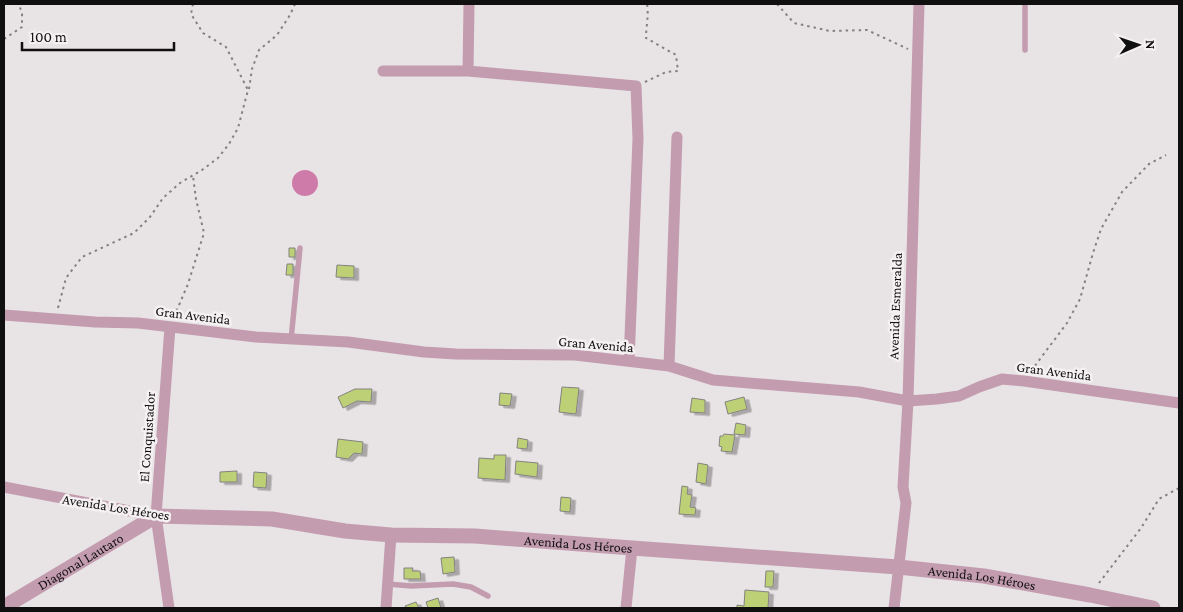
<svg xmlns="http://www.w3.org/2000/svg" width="1183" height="612" viewBox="0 0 1183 612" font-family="'Crimson Pro',serif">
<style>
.water{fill:#cf7ba9}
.building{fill:#bed075;stroke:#82827f;filter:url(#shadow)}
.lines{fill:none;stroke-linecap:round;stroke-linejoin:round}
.path{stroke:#848182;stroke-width:2;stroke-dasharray:2.5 4;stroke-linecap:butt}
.service{stroke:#c39caf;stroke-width:5.5}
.minor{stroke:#c39caf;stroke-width:11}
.tertiary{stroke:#c39caf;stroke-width:15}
.labels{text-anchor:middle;stroke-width:5;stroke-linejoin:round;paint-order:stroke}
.street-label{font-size:14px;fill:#111010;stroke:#f5f0f2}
</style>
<defs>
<filter id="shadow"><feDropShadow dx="4.5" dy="2.5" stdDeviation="0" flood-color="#0004"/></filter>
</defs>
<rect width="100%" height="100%" fill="#e8e3e5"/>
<!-- water -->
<path class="water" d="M292 183a13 13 0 1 1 26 0a13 13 0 1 1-26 0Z"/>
<!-- building -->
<path class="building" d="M289 248H295V257H289Z
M287 264H293V275H286Z
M337 265 354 266V278L336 277Z
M562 387 579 388 576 414 559 412Z
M355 389H372L371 402 357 401 343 408 338 397Z
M500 393 512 394 510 406 499 405Z
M744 397 747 409 728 414 725 402Z
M692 398 705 400V413L690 412Z
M736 423 746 425 745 435 734 434Z
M724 434 735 435 732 452 721 451 722 447 719 446 720 436H723Z
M518 438 528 440 527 449 517 448Z
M338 439 363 442 362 454 354 453 348 459 336 457Z
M494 455H506L505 480 478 478 479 458 494 459Z
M516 461 538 463 537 477 515 474Z
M698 463 708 465 706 484 696 482Z
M237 471V482H220V472Z
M254 472 267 473 266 488 253 487Z
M682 486 688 487 687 494 692 495 690 507 696 508 695 515 679 514Z
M561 497 571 498 570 512 560 511Z
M454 557 455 572 443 574 441 558Z
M404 568H413L412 571H420L421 579H404Z
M766 571H774L773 587H765Z
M745 590 769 592 768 608H737V605L744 606Z
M438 598 441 608H428L426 602Z
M416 602 419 608H406L405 606Z"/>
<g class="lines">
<!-- path -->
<path class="path" d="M777 4 794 23 830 31 867 30 908 49
M4 39 22 27V14L19 4
M645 82 666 72 678 71 676 55 646 38C646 27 649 15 647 4
M249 89 252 69 259 50 277 35 290 15 295 4
M58 308 66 278 82 257 134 233 150 217 163 198 180 183 202 170 218 158 229 144 238 128 248 90 226 47 203 33 191 14 193 4
M174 317 188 284 204 233 196 199 193 176
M1031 371 1067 323 1080 299 1093 253 1101 229 1122 192 1149 164 1166 155
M1099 583 1141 528 1159 499 1179 488"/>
<!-- service -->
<path class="service" d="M1025 50V4
M291 340 300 248
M388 584 411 586 453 584 471 587 488 596"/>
<!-- minor -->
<path class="minor" d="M383 71H468L636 86 638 139 629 361
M468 71 469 4
M4 315 95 322 138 323 256 337 348 342 424 352 456 354 575 355 669 366 713 380 859 392 908 401 937 399 959 396 979 387 1002 379 1024 381 1179 403
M669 366 677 137
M4 487 156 516
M169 608 156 516 170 327
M386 608 391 535
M626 608 632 548
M894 608 906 503 903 487 908 401 919 4"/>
<!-- tertiary -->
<path class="tertiary" id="s1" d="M4 607 156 516 272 519 345 531 391 535 475 536 632 548 898 567 984 576 1090 595 1153 608"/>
</g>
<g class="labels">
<!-- street labels -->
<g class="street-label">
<text transform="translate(895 306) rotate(-88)" y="5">Avenida Esmeralda</text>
<text transform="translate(193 315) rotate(7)" y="5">Gran Avenida</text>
<text transform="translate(596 344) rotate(5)" y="5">Gran Avenida</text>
<text transform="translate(1054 371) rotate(7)" y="5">Gran Avenida</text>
<text transform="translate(147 437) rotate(-86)" y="5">El Conquistador</text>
<text transform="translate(116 507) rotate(9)" y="5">Avenida Los Héroes</text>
<text dy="5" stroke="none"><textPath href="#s1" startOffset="601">Avenida Los Héroes</textPath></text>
<text dy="5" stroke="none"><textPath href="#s1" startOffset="89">Diagonal Lautaro</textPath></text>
<text dy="5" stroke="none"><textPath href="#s1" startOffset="1006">Avenida Los Héroes</textPath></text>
</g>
</g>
<!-- border -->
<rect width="1183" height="612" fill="none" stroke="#111010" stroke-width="10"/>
<!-- north arrow -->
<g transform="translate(1138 45) rotate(88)" stroke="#f5f0f2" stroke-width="4" paint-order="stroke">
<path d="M0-4L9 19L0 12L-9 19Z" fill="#111010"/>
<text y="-8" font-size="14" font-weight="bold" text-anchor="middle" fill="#111010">N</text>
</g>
<!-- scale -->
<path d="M22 42v8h152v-8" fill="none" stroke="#111010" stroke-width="2.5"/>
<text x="30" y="42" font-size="15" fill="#111010" stroke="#f5f0f2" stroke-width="4" paint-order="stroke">100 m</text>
</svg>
